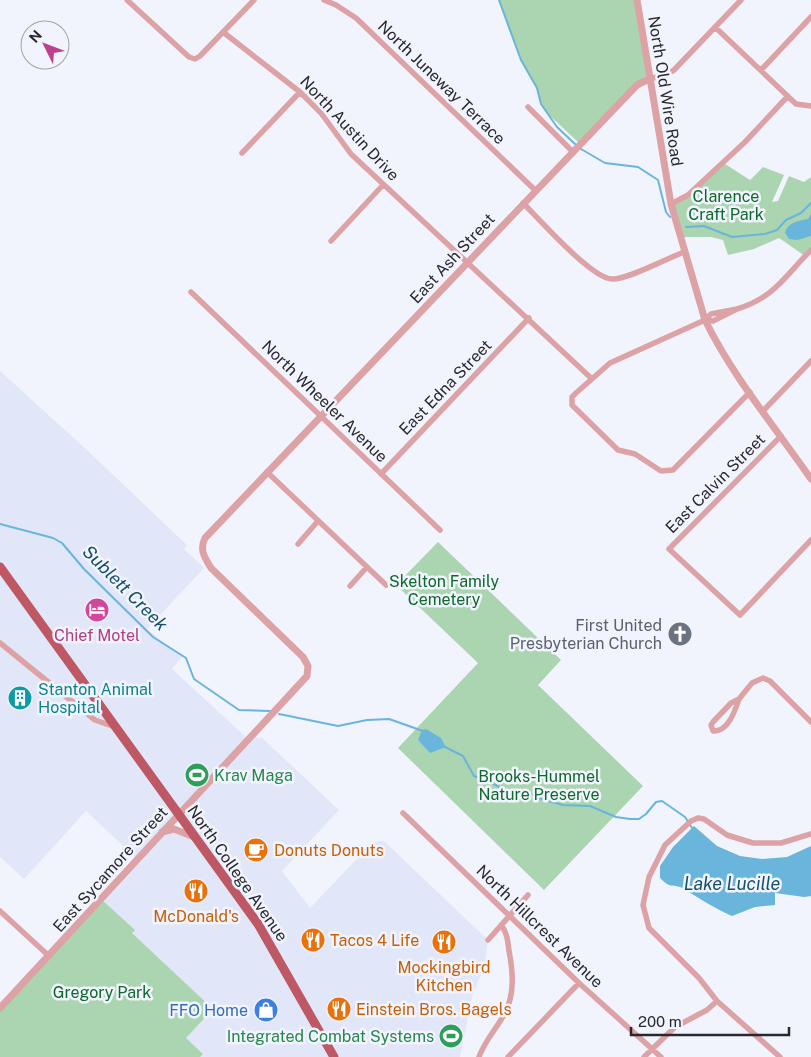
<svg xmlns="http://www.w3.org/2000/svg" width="811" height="1057" viewBox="0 0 811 1057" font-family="'Public Sans',sans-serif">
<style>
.built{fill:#e2e6f9;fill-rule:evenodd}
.green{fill:#abd5b0}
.water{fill:#69b5db}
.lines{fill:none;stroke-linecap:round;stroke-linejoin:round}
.stream{stroke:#69b5db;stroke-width:2}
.minor{stroke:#dca2a5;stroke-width:5.5}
.tertiary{stroke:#dca2a5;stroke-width:7}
.primary{stroke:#bd5864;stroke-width:9}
.labels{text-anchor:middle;stroke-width:5;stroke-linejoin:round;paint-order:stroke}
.street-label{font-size:16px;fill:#28292d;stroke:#f2f4fd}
.park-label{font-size:16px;fill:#0d692c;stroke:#f2f4fd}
.worship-label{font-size:16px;fill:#5b616d;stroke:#f2f4fd;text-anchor:end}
.hotel-label{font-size:16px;fill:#b23c85;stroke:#f2f4fd}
.culture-label{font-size:16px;fill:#0d838f;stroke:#f2f4fd;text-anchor:start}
.leisure-label{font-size:16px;fill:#27864d;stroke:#f2f4fd;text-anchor:start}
.food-label{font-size:16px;fill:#c56008;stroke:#f2f4fd;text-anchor:start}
.shop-label{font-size:16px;fill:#366cbe;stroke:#f2f4fd;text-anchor:end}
.water-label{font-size:18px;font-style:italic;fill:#13506b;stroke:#f2f4fd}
</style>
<rect width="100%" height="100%" fill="#f2f4fd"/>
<!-- built -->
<path class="built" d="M0 371 87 450 187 545 184 549 204 568 147 629 182 657 172 669 248 739 253 733 259 739 261 737 339 810 282 871 310 908 373 842 384 841 488 940 485 964 472 997 460 1057H200L202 1054 185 1038 213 1009 132 933 134 930 101 899 137 859 86 811 24 879 0 857ZM179 814 195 838 178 830 163 831Z"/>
<!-- green -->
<path class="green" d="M499 0H637L649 79 637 85 580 144 545 111 541 104 537 88 521 60Z
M722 162 750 180 763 167 784 175 772 202 778 201 789 176 804 182 811 177V250L805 256 779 238 754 249 728 255 723 240 711 237H680L671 204 683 199Z
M438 542 561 660 538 685 643 786 544 890 398 748 478 663 396 585Z
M101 899 135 930 132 933 213 1009 186 1038 203 1054 200 1057H0V1008Z"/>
<!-- water -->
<path class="water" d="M811 214V236L797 240 789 239 785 233C788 222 798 221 808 219Z
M426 729 441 738 446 747 430 753 418 740 422 730Z
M694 826 717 846 740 856 762 859 787 857 811 846V896L804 897 775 893V905L755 907 732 916C714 908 700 899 684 889 672 882 673 891 660 878V866L673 847Z"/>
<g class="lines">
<!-- stream -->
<path class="stream" d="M499 0 521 60 537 88 541 104 557 127 575 144
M581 149 605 163 638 167 658 180 666 212 670 217
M686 227 704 226 732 237 765 234 777 230 786 220 801 213 811 203
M0 524 53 538 62 543 84 569 153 637 186 658 194 679 239 710 270 711
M279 714 338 726 367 720 389 719 423 731
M445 747 463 756 474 776 490 782 505 790H522L544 800 563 805 590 806 616 817 630 819H639L646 814 656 802 662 801 685 817 692 828"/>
<!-- minor -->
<path class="minor" d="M127 0 189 57 195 59 200 56 254 0
M324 0 336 5 356 18 536 191
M715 27 796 104 811 106
M223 32 300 92 321 113 351 154 591 378
M761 70 811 17
M649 79 665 75 674 70 741 0
M528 107 573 152
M242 153 300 92
M523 203C539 219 592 279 612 279 627 280 668 258 684 252
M671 204 688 195 745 142 788 96
M331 241 383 185
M191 292 440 530
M737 309C774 298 785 276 811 250
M705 320 713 321 737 309 711 314 705 320 610 363 576 393 572 397V405L618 450 635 454 661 471 673 470 750 392
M763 411 811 361
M781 436 669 549 740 615 811 540
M267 472 386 585
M381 474 529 318
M298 544 318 521
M350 586 367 567
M0 643 95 720 115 727
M739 699 752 683 763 678 770 681 811 722
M739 699C735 711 728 732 713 731L711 725 713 722 731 703Z
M403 813 579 983 661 1057
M0 911 49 956
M488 940 528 895
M479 1057C485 1040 497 1028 505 1013 515 993 513 972 509 951 508 942 507 932 501 925
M508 1057 579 983
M644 1057 675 1027 707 1010 717 1001
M780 1057 717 1001 699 978 649 928 643 905 649 877 665 845 691 821 698 818 704 819 727 835 753 843H781L811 834"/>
<!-- tertiary -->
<path class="tertiary" d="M637 0 671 204 705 320C733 377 775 427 811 479
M162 832 174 829 194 837
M0 1008 307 676 308 666 303 657 211 568C205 558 199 550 205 538L637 85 649 79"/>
<!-- primary -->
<path class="primary" d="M0 567 258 924 334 1057"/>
</g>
<!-- icons -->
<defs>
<symbol id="hotel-disc" viewBox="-11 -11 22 22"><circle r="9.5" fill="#d1479c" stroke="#f2f4fd"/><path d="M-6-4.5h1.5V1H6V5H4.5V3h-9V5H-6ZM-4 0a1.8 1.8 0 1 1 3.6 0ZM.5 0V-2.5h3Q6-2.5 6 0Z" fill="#fff"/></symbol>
<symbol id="church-disc" viewBox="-11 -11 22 22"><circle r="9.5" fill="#6b7280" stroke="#f2f4fd"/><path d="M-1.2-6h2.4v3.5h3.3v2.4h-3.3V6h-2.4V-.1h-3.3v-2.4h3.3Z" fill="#fff"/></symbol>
<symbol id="building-disc" viewBox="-11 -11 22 22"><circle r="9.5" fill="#0f9aa8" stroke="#f2f4fd"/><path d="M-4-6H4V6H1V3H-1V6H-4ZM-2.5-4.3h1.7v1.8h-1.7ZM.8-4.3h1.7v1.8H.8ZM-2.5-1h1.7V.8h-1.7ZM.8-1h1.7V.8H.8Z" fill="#fff"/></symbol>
<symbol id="stadium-disc" viewBox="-11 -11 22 22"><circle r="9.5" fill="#2e9e5b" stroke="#f2f4fd"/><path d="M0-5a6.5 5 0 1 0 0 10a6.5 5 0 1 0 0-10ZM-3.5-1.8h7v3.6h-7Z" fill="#fff"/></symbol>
<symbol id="cafe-disc" viewBox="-11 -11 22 22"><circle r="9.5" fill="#e8710a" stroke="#f2f4fd"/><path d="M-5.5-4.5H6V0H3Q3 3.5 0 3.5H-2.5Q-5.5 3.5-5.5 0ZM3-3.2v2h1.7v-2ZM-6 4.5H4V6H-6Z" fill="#fff"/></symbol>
<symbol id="restaurant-disc" viewBox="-11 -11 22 22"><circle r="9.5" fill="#e8710a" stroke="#f2f4fd"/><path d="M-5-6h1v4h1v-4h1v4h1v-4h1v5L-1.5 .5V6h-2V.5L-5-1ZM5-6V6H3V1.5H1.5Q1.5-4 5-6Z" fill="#fff"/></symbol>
<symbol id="shop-disc" viewBox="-11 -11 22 22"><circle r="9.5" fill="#3f7fe0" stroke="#f2f4fd"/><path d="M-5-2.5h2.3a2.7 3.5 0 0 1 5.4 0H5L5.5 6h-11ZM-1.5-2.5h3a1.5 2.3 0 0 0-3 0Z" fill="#fff"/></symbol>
</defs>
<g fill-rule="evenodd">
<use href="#hotel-disc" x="83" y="596" width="28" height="28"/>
<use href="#church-disc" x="666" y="620" width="28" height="28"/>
<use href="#building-disc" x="6" y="684" width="28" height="28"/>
<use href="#stadium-disc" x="183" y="761" width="28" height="28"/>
<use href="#cafe-disc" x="242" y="836" width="28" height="28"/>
<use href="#restaurant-disc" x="182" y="877" width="28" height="28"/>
<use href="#restaurant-disc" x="299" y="926" width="28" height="28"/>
<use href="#restaurant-disc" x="430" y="928" width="28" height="28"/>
<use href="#restaurant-disc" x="325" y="995" width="28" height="28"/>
<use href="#shop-disc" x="252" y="996" width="28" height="28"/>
<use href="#stadium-disc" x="437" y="1022" width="28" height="28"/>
</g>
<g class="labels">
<!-- street labels -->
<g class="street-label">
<text transform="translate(442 82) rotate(44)" y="6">North Juneway Terrace</text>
<text transform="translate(666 91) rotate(81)" y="6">North Old Wire Road</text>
<text transform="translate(350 128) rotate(47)" y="6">North Austin Drive</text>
<text transform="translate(452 258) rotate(-47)" y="6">East Ash Street</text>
<text transform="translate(445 387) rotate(-46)" y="6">East Edna Street</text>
<text transform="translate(325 401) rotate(44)" y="6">North Wheeler Avenue</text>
<text transform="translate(715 483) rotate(-45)" y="6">East Calvin Street</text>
<text transform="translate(110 869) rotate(-48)" y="6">East Sycamore Street</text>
<text transform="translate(238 873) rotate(55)" y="6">North College Avenue</text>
<text transform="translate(540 926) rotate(44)" y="6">North Hillcrest Avenue</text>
</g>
<!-- park labels -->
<g class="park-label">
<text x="726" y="202">Clarence<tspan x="726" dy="18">Craft Park</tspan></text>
<text x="444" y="587">Skelton Family<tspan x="444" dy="18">Cemetery</tspan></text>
<text x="539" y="782">Brooks-Hummel<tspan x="539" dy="18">Nature Preserve</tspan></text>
<text x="102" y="998">Gregory Park</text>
</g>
<!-- worship labels -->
<g class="worship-label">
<text x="662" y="631">First United<tspan x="662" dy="18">Presbyterian Church</tspan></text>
</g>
<!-- hotel labels -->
<g class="hotel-label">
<text x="97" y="641">Chief Motel</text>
</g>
<!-- culture labels -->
<g class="culture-label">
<text x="38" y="695">Stanton Animal<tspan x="38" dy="18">Hospital</tspan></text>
</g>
<!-- leisure labels -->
<g class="leisure-label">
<text x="214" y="781">Krav Maga</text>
<text x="434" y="1042" text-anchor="end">Integrated Combat Systems</text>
</g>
<!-- food labels -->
<g class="food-label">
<text x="274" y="856">Donuts Donuts</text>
<text x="196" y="922" text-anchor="middle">McDonald's</text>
<text x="330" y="946">Tacos 4 Life</text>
<text x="444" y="973" text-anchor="middle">Mockingbird<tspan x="444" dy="18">Kitchen</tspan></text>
<text x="356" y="1015">Einstein Bros. Bagels</text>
</g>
<!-- shop labels -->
<g class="shop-label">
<text x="248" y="1016">FFO Home</text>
</g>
<!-- water labels -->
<g class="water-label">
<text transform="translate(125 588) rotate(45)" y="6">Sublett Creek</text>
<text x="732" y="890">Lake Lucille</text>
</g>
</g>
<!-- north arrow -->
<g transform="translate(45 45) rotate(312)"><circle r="24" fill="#f2f4fd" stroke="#a1a3aa"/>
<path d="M0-4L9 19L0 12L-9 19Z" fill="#bd3f8d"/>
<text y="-8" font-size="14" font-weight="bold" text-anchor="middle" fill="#28292d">N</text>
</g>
<!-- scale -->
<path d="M631 1027v8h158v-8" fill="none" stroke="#28292d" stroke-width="2.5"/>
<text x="638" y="1027" font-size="15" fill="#28292d" stroke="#f2f4fd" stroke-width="4" paint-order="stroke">200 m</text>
</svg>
